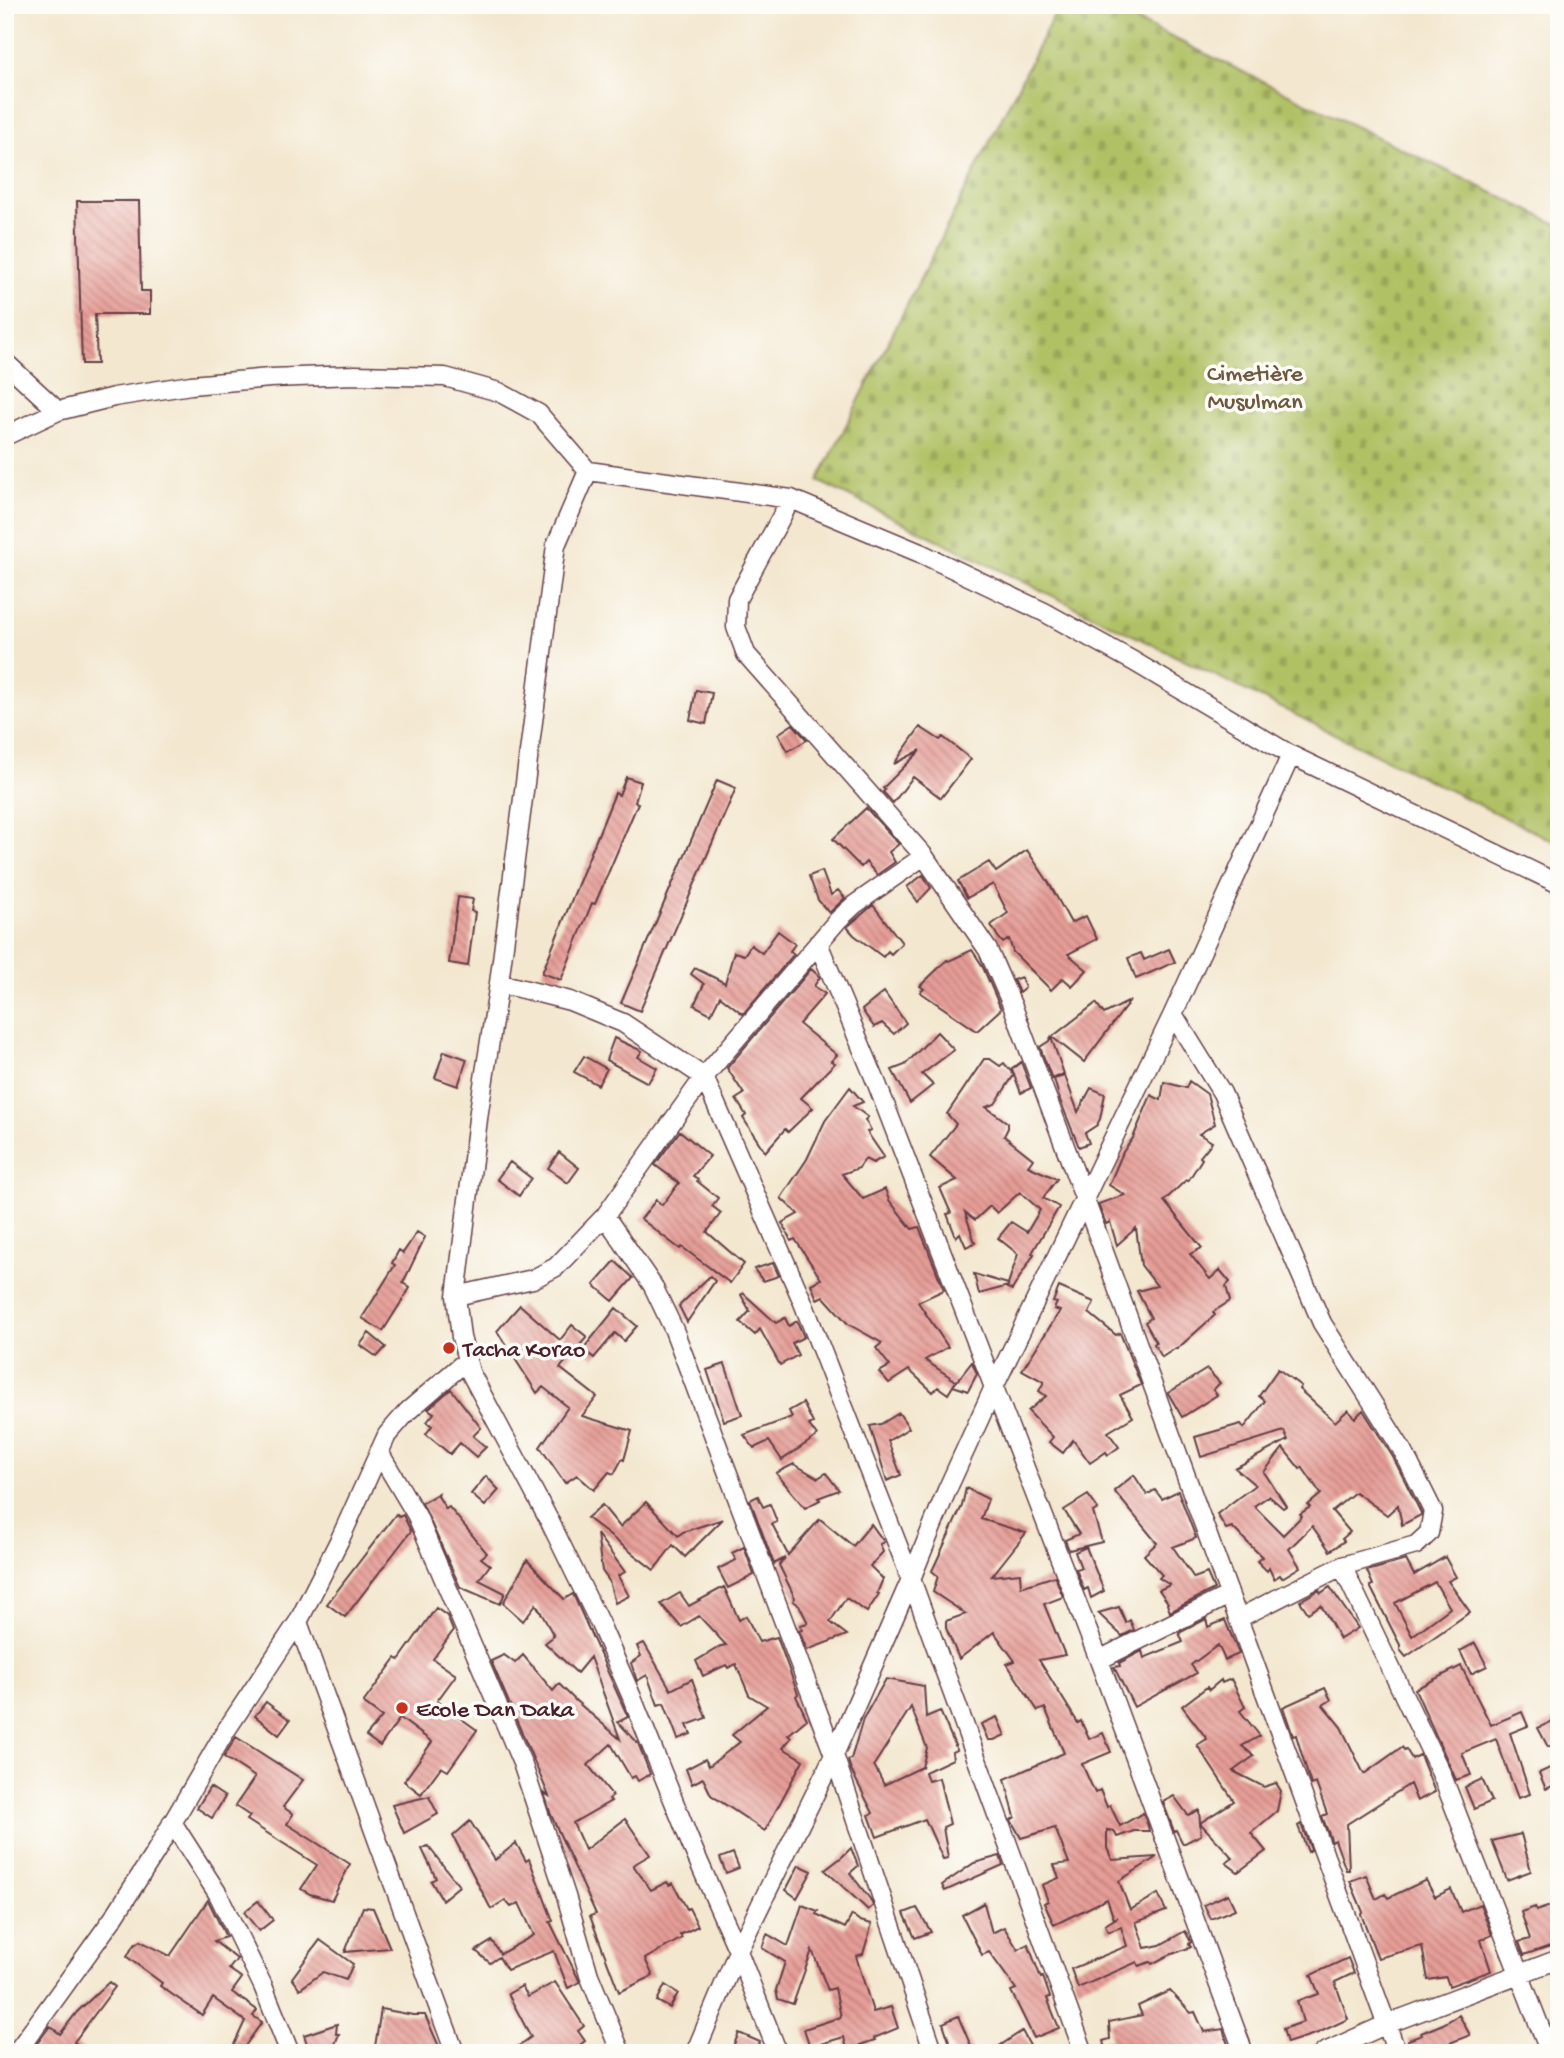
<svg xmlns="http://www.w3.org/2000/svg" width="1564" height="2058" viewBox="0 0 1564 2058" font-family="'Gochi Hand',sans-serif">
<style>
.cemetery{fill:url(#cemetery-stones);stroke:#7d7048;stroke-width:2}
.building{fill:url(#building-back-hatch);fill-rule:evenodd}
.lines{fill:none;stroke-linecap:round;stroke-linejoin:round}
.minor-casing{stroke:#633d44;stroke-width:21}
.minor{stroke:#fff;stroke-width:18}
.poi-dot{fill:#c8321e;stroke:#fdfcf7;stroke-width:2.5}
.labels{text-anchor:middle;stroke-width:7;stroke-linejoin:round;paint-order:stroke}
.park-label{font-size:24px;fill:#6e583f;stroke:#fdfcf7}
.poi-label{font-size:24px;fill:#4a1f2b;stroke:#fdfcf7;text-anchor:start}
</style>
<defs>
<pattern id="cemetery-stones" width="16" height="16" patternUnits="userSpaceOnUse" patternTransform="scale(1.75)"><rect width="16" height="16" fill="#b0c165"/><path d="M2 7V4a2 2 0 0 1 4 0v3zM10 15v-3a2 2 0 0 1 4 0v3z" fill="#99a558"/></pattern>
<pattern id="building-back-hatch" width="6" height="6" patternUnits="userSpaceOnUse" patternTransform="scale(1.75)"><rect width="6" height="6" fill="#e69d97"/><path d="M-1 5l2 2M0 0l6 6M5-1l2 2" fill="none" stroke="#bc7f7b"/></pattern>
</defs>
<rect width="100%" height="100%" fill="#fdfcf7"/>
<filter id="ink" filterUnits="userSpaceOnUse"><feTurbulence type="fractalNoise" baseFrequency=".0143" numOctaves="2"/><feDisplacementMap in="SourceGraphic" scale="14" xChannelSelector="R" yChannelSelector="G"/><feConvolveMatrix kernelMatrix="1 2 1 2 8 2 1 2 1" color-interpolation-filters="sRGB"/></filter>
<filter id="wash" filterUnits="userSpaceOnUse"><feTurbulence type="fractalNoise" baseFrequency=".00686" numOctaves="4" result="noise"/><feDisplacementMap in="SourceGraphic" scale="28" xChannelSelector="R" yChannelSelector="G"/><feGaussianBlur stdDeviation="1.57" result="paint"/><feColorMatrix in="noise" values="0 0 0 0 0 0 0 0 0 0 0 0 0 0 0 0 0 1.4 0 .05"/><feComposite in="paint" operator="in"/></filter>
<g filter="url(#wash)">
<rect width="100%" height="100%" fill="#f3e7cf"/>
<!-- cemetery -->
<path class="cemetery" d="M1059 5H1105L1559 225V844L818 481Z"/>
<g id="blocks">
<!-- building -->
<path class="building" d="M77 201H139L141 291H150V314H95L97 364H82Z
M696 690 712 693 706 724 690 720Z
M793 724 807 740 788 751 778 734Z
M920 727 940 740 943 737 971 759 941 798 913 777 893 803 883 792 885 790 883 788 921 750 894 764Z
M626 777 641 782 635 802 638 803 595 904 592 903 561 980 542 973 615 793 619 795Z
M717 780 736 788 640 1011 621 1003Z
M866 808 899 844 889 852 895 862 877 875 866 862 861 867 833 839Z
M1027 850 1049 883 1071 923 1086 916 1097 939 1068 954 1087 970 1072 986 1063 978 1051 990 1013 952 1009 939 1003 943 998 937 991 925 1008 913 993 884 967 898 958 881 989 862 996 872Z
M822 871 831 895 838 890 845 898 829 913 818 900 809 876Z
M923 875 931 888 918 902 907 887Z
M458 897 473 899 471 911 475 912 468 966 449 963Z
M873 905 902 943 891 954 888 951 883 957 854 935 847 927Z
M778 931 795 944 790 951 794 954 743 1014 720 996 711 1014 694 1005 704 984 691 974 695 968 725 983 734 952 744 955 751 945 762 953Z
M1169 949 1175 962 1136 979 1128 958 1141 953 1144 960Z
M972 950 982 965 1001 1009 977 1031 920 992 924 989 920 986 947 960 949 961Z
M811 969 820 977 814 986 825 994 799 1024 837 1055 831 1061 835 1063 801 1098 813 1108 788 1132 785 1129 765 1152 743 1118 746 1115 736 1099 744 1094 727 1068Z
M1021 977 1025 988 1019 993 1013 980Z
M884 992 906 1023 894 1034 882 1023 874 1027 862 1010Z
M1130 1001 1084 1062 1052 1037 1096 1003 1104 1014Z
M937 1032 954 1050 922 1074 933 1085 910 1103 892 1070 905 1065Z
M1051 1037 1064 1074 1052 1079 1040 1047 1049 1041Z
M614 1038 642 1051 638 1057 657 1068 648 1083 606 1060Z
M444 1051 467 1059 458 1086 435 1078Z
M584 1056 607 1069 598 1085 574 1072Z
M984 1059H990L1000 1066 1004 1063 1014 1075 995 1104 986 1107 1008 1123V1128L1004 1136 1033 1159 1028 1166 1057 1179 1043 1198 1059 1207 1032 1253 1034 1254 1012 1290 1007 1288 1008 1286 979 1294 974 1274 1008 1284 1018 1254 998 1238 1011 1222 1027 1232 1040 1210 1020 1192 997 1213 990 1206 975 1220 965 1212 975 1243 966 1247 960 1233 956 1237 947 1214 951 1213 940 1188 957 1180 930 1157 956 1124 947 1114Z
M1021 1062 1031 1088 1021 1093 1012 1069Z
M1065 1076 1078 1112 1091 1088 1105 1094 1100 1119 1097 1125 1085 1133 1089 1143 1079 1147 1060 1100 1054 1079Z
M1189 1081 1207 1094 1215 1124 1199 1134 1212 1142 1200 1157 1202 1159 1188 1181 1186 1180 1164 1201 1202 1248 1190 1254 1210 1279 1220 1270 1230 1282 1226 1286 1230 1301 1213 1312 1215 1315 1177 1349 1176 1348 1162 1357 1154 1344 1156 1342 1145 1322 1151 1318 1137 1291 1157 1286 1141 1265 1136 1228 1117 1245 1110 1222 1106 1224 1098 1204 1125 1195 1109 1185 1123 1152 1133 1138 1151 1095 1161 1100 1164 1082 1186 1088Z
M850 1087 863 1102 853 1106 868 1117 865 1120 871 1130 867 1132 884 1157 873 1163 865 1159 859 1168 842 1174 863 1199 885 1189 889 1200 912 1229 919 1227 944 1290 918 1302 948 1347 925 1360 956 1381 948 1394 938 1387 933 1392 909 1370 889 1383 879 1372 890 1366 876 1348 882 1343 848 1324 823 1296 817 1299 811 1284 821 1279 795 1239 791 1241 782 1223 798 1214 781 1198 807 1159 825 1121Z
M680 1131 710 1156 693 1176 698 1179 697 1181 718 1198 712 1206 721 1213 707 1232 744 1264 730 1283 682 1247 680 1249 641 1219 656 1200 662 1205 679 1183 655 1165Z
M559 1152 579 1168 568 1183 548 1168Z
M510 1162 531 1178 519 1196 497 1179Z
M417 1232 425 1237 403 1283 410 1288 383 1331 362 1318 395 1265 392 1263 399 1250 403 1253Z
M615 1261 633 1278 613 1301 594 1285Z
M773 1263 779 1276 763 1281 754 1269Z
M710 1276 715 1281 687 1322 679 1306Z
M1059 1287 1094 1302 1089 1313 1116 1335 1120 1333 1141 1385 1120 1395 1133 1417 1108 1432 1119 1447 1108 1455 1106 1452 1090 1463 1073 1440 1063 1453 1049 1442 1053 1437 1028 1411 1046 1396 1039 1391 1044 1382 1022 1370 1060 1311 1054 1309 1057 1303 1053 1302Z
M743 1293 776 1323 785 1318 789 1326 797 1321 804 1337 792 1343 798 1355 780 1365 760 1329 755 1335 740 1322 750 1311 741 1295Z
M520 1305 560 1340 572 1325 587 1337 560 1368 597 1397 582 1416 632 1431 624 1460 622 1459 614 1474 609 1472 594 1490 577 1475 565 1483 540 1447 568 1407 543 1387 537 1393 497 1331Z
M616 1308 637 1326 624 1341 615 1333 594 1358 583 1349Z
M369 1333 386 1347 377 1357 360 1345Z
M972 1362 977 1374 968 1391 953 1386Z
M725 1364 742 1415 724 1421 707 1370Z
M1207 1369 1220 1383 1213 1390 1217 1395 1182 1417 1168 1393Z
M1278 1369 1301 1386 1299 1389 1335 1422 1348 1410 1355 1418 1363 1410 1393 1457 1421 1513V1515L1402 1525 1398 1505 1387 1515 1355 1492 1332 1511 1350 1532 1342 1539 1344 1541 1330 1551 1312 1526 1289 1549 1300 1567 1282 1578 1280 1575 1274 1579 1269 1568 1267 1571 1257 1561 1262 1557 1232 1527 1226 1529 1217 1514 1255 1485 1235 1468 1288 1440 1284 1431 1201 1457 1195 1437 1241 1424 1244 1428 1265 1401 1259 1396ZM1283 1448 1300 1469 1302 1467 1321 1494 1308 1505 1310 1507 1300 1514 1302 1516 1283 1535 1254 1506 1269 1496 1283 1508 1286 1506 1264 1472Z
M451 1389 481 1428 473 1436 486 1447 476 1457 460 1443 450 1454 426 1434 432 1426 427 1422 434 1413 428 1409Z
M803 1403 813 1423 809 1425 817 1436 782 1460 769 1441 754 1448 744 1435 792 1417 789 1411Z
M899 1413 909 1428 888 1441 901 1475 887 1481 870 1426 881 1424Z
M794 1464 818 1478 826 1473 839 1490 818 1498 820 1500 805 1508 776 1473Z
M1134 1475 1147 1495 1155 1490 1162 1499 1178 1491 1196 1538 1173 1547 1194 1578 1207 1573 1214 1589 1170 1612 1167 1604 1168 1603 1159 1590 1170 1585 1159 1578 1162 1575 1144 1555 1157 1543 1114 1491Z
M486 1476 499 1490 485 1506 471 1494Z
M966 1488 988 1499 981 1519 1026 1533 992 1576 1020 1573 1021 1587 1055 1576 1063 1597 1044 1604 1065 1655 1039 1660 1078 1723 1081 1721 1089 1739 1103 1733 1111 1752 1082 1764 1095 1793 1100 1790 1107 1807 1110 1805 1120 1826 1143 1813 1148 1826 1149 1831H1134L1117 1837 1114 1831 1107 1830V1848L1112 1860 1157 1857 1119 1881 1130 1910 1158 1894 1166 1911 1136 1922 1145 1948 1160 1945 1185 1931 1191 1942 1189 1944 1191 1947 1167 1956 1152 1964 1150 1962 1139 1966 1137 1962 1078 1988 1071 1969 1127 1946 1121 1927 1108 1932 1105 1925 1118 1917 1114 1919 1107 1899 1054 1925 1044 1903 1048 1901 1042 1885 1059 1878 1054 1865 1069 1863 1055 1828 1021 1838 1011 1820 1015 1817 1005 1779 1064 1753 1045 1708 1038 1711 1007 1664 1015 1661 994 1632 959 1659 946 1628V1621L966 1614 933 1592 938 1576 932 1571 962 1506Z
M439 1493 438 1496 446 1509 449 1507 487 1553 481 1558 490 1565 479 1580 505 1593 500 1604 460 1587 422 1503Z
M1088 1495 1098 1509 1093 1512 1102 1542 1069 1550 1065 1540 1079 1534 1064 1510Z
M758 1496 763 1507 770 1504 777 1522 772 1524 788 1555 820 1519 853 1546 871 1524 884 1542 880 1544 883 1552 870 1566 883 1579 877 1593 879 1594 867 1612 846 1598 830 1622 847 1635 807 1650 799 1631 802 1630 800 1625 808 1623 799 1605 793 1601 795 1598 779 1565 785 1558 774 1564 750 1500Z
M646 1502 678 1536 683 1532 723 1519 685 1557 673 1545 654 1570 587 1518 602 1505 620 1527Z
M396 1514 399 1517 403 1515 411 1531 345 1617 327 1604Z
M597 1534 625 1572 618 1576 629 1596 615 1603 609 1581 602 1571Z
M744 1547 754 1575 728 1588 718 1569 736 1560 732 1553Z
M1086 1547 1104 1591 1091 1598 1088 1588 1084 1590 1076 1569 1081 1568 1075 1552Z
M1445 1557 1456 1577 1448 1581 1470 1612 1406 1657 1400 1650V1645L1370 1586 1373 1585 1367 1571 1406 1560 1414 1575ZM1435 1582 1450 1608 1412 1636 1395 1603Z
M527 1560 564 1599 573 1594 628 1717 618 1722 638 1743 650 1774 638 1781 635 1776 631 1778 611 1744 588 1765 613 1796 609 1799 611 1801 573 1823 585 1850 625 1819 650 1855 633 1865 651 1890 667 1882 669 1885 673 1883 687 1909 689 1908 698 1926 680 1935 682 1938 645 1959 653 1976 619 1992 590 1916 596 1914 551 1815 544 1793 549 1796 491 1661 504 1655 515 1663 523 1655 553 1691 559 1684 576 1701 620 1739 590 1657 577 1673 545 1643 554 1636 536 1604 523 1621 503 1603Z
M724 1587 739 1620 746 1616 759 1642 777 1637 798 1694 796 1696 807 1719 788 1735 791 1738 783 1748 803 1760 765 1831 711 1795 703 1778 692 1784 686 1769 705 1759 709 1766 740 1742 732 1735 767 1706 749 1695 736 1664 728 1668 726 1665 703 1676 696 1661 721 1646 726 1645 699 1616 681 1627 661 1604 680 1593 689 1606Z
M1330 1587 1358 1628 1340 1639 1321 1605 1308 1613 1300 1601 1319 1590 1321 1593Z
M1119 1607 1126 1623 1130 1620 1134 1630 1122 1636 1098 1613Z
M436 1608 447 1616 453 1631 433 1659 456 1675 437 1701 477 1730 448 1771 441 1767 421 1794 404 1781 432 1742 400 1718 380 1746 366 1736 382 1717 363 1703 396 1658 399 1660Z
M1206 1619 1208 1627 1225 1620 1239 1654 1225 1660 1218 1645 1191 1665 1197 1673 1134 1707 1114 1667 1120 1666 1119 1663 1142 1651 1144 1658 1183 1642 1179 1633Z
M644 1643 671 1690 692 1679 706 1718 687 1725 691 1734 678 1739 664 1703 658 1705 647 1675 637 1681 631 1663 641 1656 637 1646Z
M1475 1643 1487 1666 1471 1674 1460 1651Z
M1461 1666 1491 1725 1522 1712 1528 1726 1510 1733 1530 1794 1518 1798 1496 1739 1462 1753 1471 1775 1456 1780 1415 1689Z
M886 1679 924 1686 926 1717 940 1711 957 1750 952 1752 953 1759 925 1772 928 1781 939 1778 950 1824 943 1827 948 1858 943 1859 925 1819 877 1837 869 1815 873 1813 851 1770 848 1760 851 1759 863 1719ZM911 1707 927 1748 922 1767 884 1785 874 1765Z
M1231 1679 1245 1707 1240 1711 1260 1736 1242 1746 1254 1756 1233 1771 1264 1787 1276 1783 1281 1791 1277 1811 1251 1833 1266 1851 1238 1872 1226 1863 1233 1858 1200 1823 1234 1801 1197 1745 1207 1739 1182 1706 1207 1687 1209 1690 1221 1680 1222 1683Z
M1325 1688 1331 1700 1323 1705 1341 1727 1364 1774 1402 1747 1404 1750 1406 1749 1412 1759 1420 1755 1435 1792 1417 1801 1410 1784 1347 1824 1349 1870H1346L1335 1840 1332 1842 1322 1816 1327 1814 1316 1783 1311 1785 1296 1735 1293 1736 1283 1707Z
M266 1702 290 1720 279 1735 255 1716Z
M997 1717 1005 1735 994 1740H988L981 1724Z
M1559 1718V1742L1548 1747 1538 1728Z
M236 1737 303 1780 283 1807 293 1814 287 1824 350 1864 332 1900 310 1894 301 1889 317 1865 247 1820 250 1816 235 1806 255 1777 224 1757Z
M1552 1767 1559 1783 1546 1789 1539 1773Z
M1482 1779 1492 1801 1474 1809 1465 1787Z
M210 1787 225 1797 212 1818 197 1808Z
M430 1796 429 1797 438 1814 404 1833 392 1805Z
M1174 1796 1188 1815 1199 1810 1201 1835 1183 1844 1176 1830 1174 1831 1163 1802Z
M470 1821 495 1860 516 1843 526 1861 529 1859 553 1921 550 1922 580 1982 568 1988 554 1951 507 1970 499 1957 490 1963 476 1951 492 1941 500 1954 534 1935 519 1903 511 1907 505 1900 491 1909 453 1836Z
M1301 1824 1311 1850 1308 1852 1298 1826Z
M1521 1834 1531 1871 1507 1880 1492 1841Z
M428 1846 459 1886 442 1900 431 1881 436 1878 422 1849Z
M851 1848 858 1866 850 1873 870 1899 873 1906 868 1910 825 1870 842 1857Z
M733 1853 739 1868 726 1873 720 1858Z
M1000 1856 1003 1865 945 1891 942 1885 974 1863Z
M799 1865 812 1871 797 1898 786 1890Z
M1366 1875 1376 1899 1385 1894 1388 1898 1426 1880 1435 1897 1451 1889 1461 1912 1480 1904 1492 1935 1481 1940 1491 1971 1449 1986 1446 1977 1428 1980 1422 1946 1378 1958 1361 1914 1363 1912 1350 1881Z
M1228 1894 1235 1909 1211 1919 1204 1905Z
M208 1900 226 1937 214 1941 237 1959 229 1969 242 1978 232 1992 257 2010 253 2016 262 2022 240 2053 231 2051 245 2021 213 1998 202 2015 160 1986 162 1983 127 1957 133 1946 140 1941 170 1956Z
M258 1901 273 1920 259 1931 244 1912Z
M984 1903 992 1933 1004 1927 1018 1950 1028 1944 1041 1978 1043 1977 1050 1997 1047 1998 1059 2028 1034 2038 1011 1991 1016 1989 989 1952 982 1955 962 1915Z
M1559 1903V1943L1524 1955 1519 1942 1530 1939 1521 1912 1535 1907 1536 1911Z
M802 1905 818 1911 816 1914 845 1928 852 1915 860 1921 872 1924 863 1954 856 1956 873 2012 891 2007 898 2028 874 2038 875 2040 860 2045 862 2053H848L844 2037 810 2047 804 2029 841 2017 835 1988 828 1990 812 1950 793 2004 778 1999 776 1990 785 1962 762 1948 767 1934 788 1946Z
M363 1907 373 1908 390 1948 345 1952Z
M917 1908 931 1932 915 1938 904 1913Z
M320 1940 353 1964 346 1980 323 1972 300 1989 292 1978Z
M1348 1958 1354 1973 1335 1982 1348 2019 1318 2033 1287 2043 1283 2029 1303 2022 1297 2001 1319 1994 1311 1975Z
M109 1982 115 1987 74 2042 88 2053H30L50 2026 60 2034 77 2012Z
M555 1982 584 2026 578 2031 585 2041 569 2053H509L531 2037 508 1994 522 1986 528 1997Z
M665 1985 678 1993 670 2008 657 2001Z
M1170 1991 1191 2013 1195 2012 1204 2032 1223 2029 1228 2045 1212 2053H1207L1203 2046 1184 2053H1161L1159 2050 1149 2053H1106L1103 2041 1110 2039 1109 2022 1142 2015 1138 2006Z
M381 2009 413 2015H425L442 2053H374Z
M1459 2015 1470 2035 1425 2053H1413L1408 2040 1422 2035 1421 2033 1443 2024Z
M958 2016 974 2053H953L943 2023Z
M337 2024 336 2034H339L333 2049H324V2053H310L304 2035Z
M1022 2031 1034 2053H989Z
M739 2033 760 2042 755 2053H730Z"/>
</g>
</g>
<g filter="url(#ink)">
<use href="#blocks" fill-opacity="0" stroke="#633d44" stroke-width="2"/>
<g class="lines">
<defs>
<path id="minor" d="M5 362 58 411
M5 436 58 411 114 397 191 385 270 378 355 375 445 377 499 392 539 414 588 471 791 499 920 553 1044 612 1133 661 1291 755 1559 884
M588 471 556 545 499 983 479 1111 456 1296 461 1337 470 1372 550 1522 600 1624 631 1695 691 1844 738 1951 778 2053
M791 499 737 599 736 627 746 654 924 856 988 950 1013 1007 1085 1200 1397 2053
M818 943 877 1084 1099 1660 1244 2053
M499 983 570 1001 623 1023 704 1077 802 1300 911 1579 1084 2053
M1173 1014 1222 1093 1322 1323 1403 1451 1433 1511 1429 1533 1416 1545 1342 1566 1239 1618
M605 1216 653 1286 674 1330 834 1755 934 2053
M456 1296 533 1279 556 1267 605 1216 704 1077 838 920 854 905 924 856
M379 1452 417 1516 522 1763 566 1896 589 1975 621 2053
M1342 1566 1441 1773 1550 2053
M298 1622 455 2053
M1099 1660 1229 1595
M172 1822 218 1894 263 1986 290 2053
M16 2053 114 1917 156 1851 225 1732 298 1622 341 1537 387 1435 408 1411 466 1361
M695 2053 738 1951 834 1755 911 1579 947 1490 994 1387 1173 1014 1291 755
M1323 2053 1387 2024 1559 1959"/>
</defs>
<!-- minor casing -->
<use href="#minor" class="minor-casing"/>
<!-- minor -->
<use href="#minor" class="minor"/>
</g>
</g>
<!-- markers -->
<g class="poi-dot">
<circle cx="449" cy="1348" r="7"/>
<circle cx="402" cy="1708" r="7"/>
</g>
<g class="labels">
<!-- park labels -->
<g class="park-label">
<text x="1255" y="380">Cimetière<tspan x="1255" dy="28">Musulman</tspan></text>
</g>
<!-- poi labels -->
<g class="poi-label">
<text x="463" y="1356">Tacha Korao</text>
<text x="416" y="1716">Ecole Dan Daka</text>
</g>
</g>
<!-- margin -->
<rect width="1564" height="2058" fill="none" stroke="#fdfcf7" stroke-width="28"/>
</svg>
